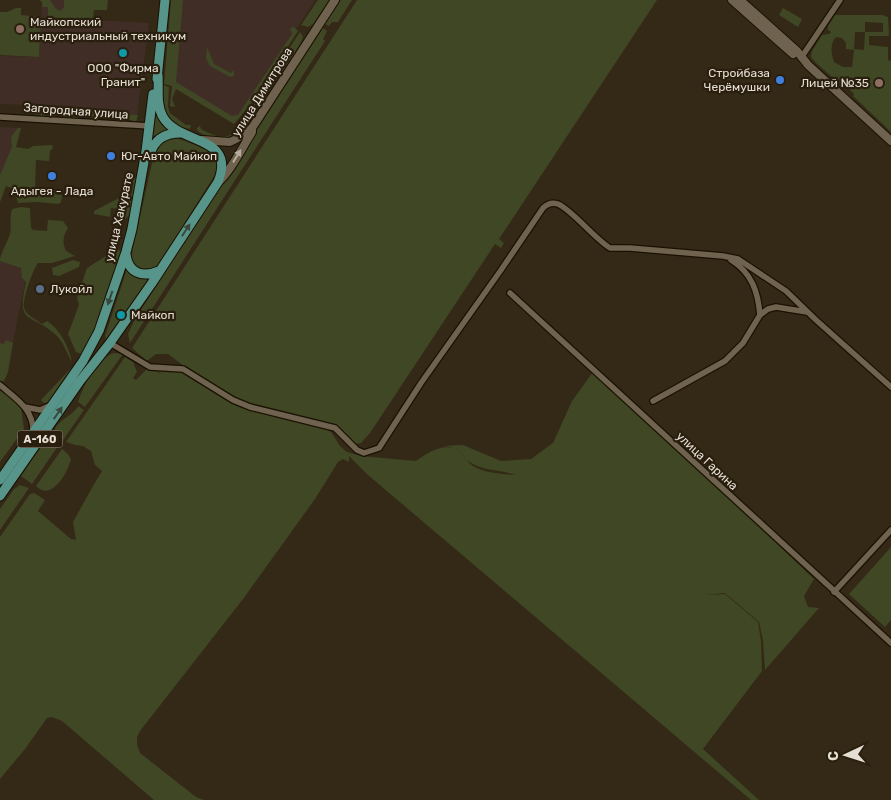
<svg xmlns="http://www.w3.org/2000/svg" width="891" height="800" viewBox="0 0 891 800" font-family="Rubik,sans-serif">
<style>
.industrial{fill:#402e26}
.green{fill:#3f4724;fill-rule:evenodd}
.lines{fill:none;stroke-linecap:round;stroke-linejoin:round}
.street-casing{stroke:#1b1102;stroke-width:8}
.secondary-casing{stroke:#1b1102;stroke-width:10}
.primary-casing{stroke:#1b1102;stroke-width:11}
.street{stroke:#6f634f;stroke-width:5.5}
.secondary{stroke:#6f634f;stroke-width:8}
.primary{stroke:#57958b;stroke-width:9}
.oneway{fill:#b6ad9e}
.oneway2{fill:#3a483a}
.education-dot{fill:#8d6e63;stroke:#2a1f0e;stroke-width:2}
.culture-dot{fill:#0f9aa8;stroke:#2a1f0e;stroke-width:2}
.shop-dot{fill:#3f7fe0;stroke:#2a1f0e;stroke-width:2}
.service-dot{fill:#5c6f8a;stroke:#2a1f0e;stroke-width:2}
.labels{text-anchor:middle;stroke-width:4.5;stroke-linejoin:round;paint-order:stroke}
.shield{fill:#2a1f0e;stroke:#ada598;stroke-width:1}
.shield-label{font-size:11px;font-weight:bold;fill:#e5ded3}
.poi-label{font-size:12px;fill:#e5ded3;stroke:#2a1f0e;text-anchor:start}
.street-label{font-size:12px;fill:#e5ded3;stroke:#2a1f0e}
</style>
<rect width="100%" height="100%" fill="#342917"/>
<!-- industrial -->
<path class="industrial" d="M42 0H74L73 19 149 23 137 115 36 108V105L0 104V56L39 57Z
M179 0H315L235 123 172 84Z
M0 127 21 128 0 195Z
M0 259 21 267 27 272 7 372 0 366Z"/>
<!-- green -->
<path class="green" d="M39 0H50L56 9 61 11 64 7V0H108L107 10H94L93 20 48 17V7H42V2Z
M171 0H183L176 82 232 116 238 115 292 34 290 28 294 27 298 31 250 105 234 124 176 89 172 99 175 107 170 106 172 86 164 84Z
M318 0H329L313 24 308 27 301 25Z
M341 0H352L338 22H332L329 26 325 24Z
M357 0H657L499 239 504 243 501 248 495 244 370 433 361 443 356 444 340 429 328 423 250 404 233 397 200 378 168 354H156L147 361 132 348Z
M16 8H21V15L41 17 39 57 0 55V12H7Z
M783 8 802 19 798 27 779 15Z
M835 15H882L888 17 889 35 888 36H869V45L888 47V60L891 61V132L853 96 854 94 848 88H845L816 63 811 57 812 51 822 35 829 34 831 32 828 30V26ZM865 22 883 23V32H865ZM855 32H865L864 50 854 49ZM836 37 842 38 846 43V49L854 50 852 67H843L834 62C831 54 830 43 836 37Z
M323 28 327 31 323 39 325 41 130 343 128 334 135 319Z
M300 32 303 37 300 44 260 106 254 105 255 101Z
M207 47 214 64 231 73 234 70V76L230 77 210 66 206 58Z
M163 85 169 87 168 107 170 113 186 125H191L190 129C165 124 161 108 163 85Z
M33 106H36V109L56 110 55 117H40L39 115H35L33 112Z
M253 109 256 111 255 114C243 132 234 143 211 137 205 135 200 134 197 130V128L200 126 201 129C215 137 230 142 241 126 245 121 248 114 253 109Z
M61 110 138 115 136 122H133L131 120 80 117 76 120 61 118Z
M155 116 158 117 168 129 154 136 152 134Z
M18 128H21L16 147 28 149 33 146 52 145 53 148 50 151 49 161 36 160 35 189 57 190V195H62L61 202 59 204 36 202 18 203 14 189 6 186 0 202V175L12 147 11 137Z
M170 138C177 138 183 140 190 143 205 148 220 153 216 173L156 269 145 273 133 266 131 257 155 150 158 146Z
M136 177H138L131 213 124 220 120 221 125 198 132 193 133 180Z
M121 197 120 209 111 208 110 217 94 214V211Z
M21 207 30 208 31 228 33 230 47 231 48 220 63 221 68 228C63 236 62 242 66 251L75 256 52 263H38C33 269 22 300 24 308 26 315 37 320 42 324L47 321C60 329 69 347 72 362 67 354 63 341 56 335 30 311 16 327 26 282L22 278 21 268 0 261C0 253 7 244 10 234 12 226 9 218 12 209Z
M117 249 121 252 88 348 82 354 76 352 68 334 79 305 77 298 87 268Z
M73 260 80 262 79 267 59 276 53 275 52 268Z
M127 269 137 277 152 278 108 339H106L105 336Z
M6 340 13 343 8 372 4 381H0V343L4 344Z
M114 353 123 354 85 407 78 402C84 385 96 359 114 353Z
M125 357 133 362 137 372 133 378 136 380 147 369 155 370 162 375 157 370 182 372 237 406 322 427 331 432 340 446 347 452 361 456 416 461C427 453 445 441 459 451 464 455 467 462 473 466 484 473 502 474 515 475 503 470 485 471 473 464 458 456 466 449 443 446L463 445 501 461 531 459 553 443 572 401 593 372 689 460 814 579 804 596 808 607 819 608 765 670 763 641 759 622 725 593 705 595 725 594 758 622 761 641 762 671 703 749 759 800H751L368 475 349 456V462L343 459 338 462 315 499 243 599 140 731 137 737V745L140 753 196 797 204 800H154L62 721 52 717 47 718 25 749 0 779V537L30 494 34 493 45 500 38 511 71 539 76 540 73 522 93 486 97 488 93 486 102 471 95 465 91 451 83 446 75 445 66 442Z
M72 367C70 381 55 394 46 405L41 400Z
M0 389 21 407 24 429 0 462Z
M78 406 84 410 61 443 55 437C51 421 72 418 78 406Z
M48 440 58 446 32 484 21 476 42 445Z
M62 449 68 454 71 459C68 473 51 502 36 486Z
M20 485 29 488 0 530V509L14 489Z
M891 547V620L885 627 849 594Z"/>
<g class="lines">
<defs>
<path id="street" d="M801 58 840 0
M0 117 150 126
M731 260C752 273 758 292 760 315
M510 293 891 643
M110 343 150 367 183 369 233 400 250 407 335 428 357 450 364 453 379 448 421 383 501 270 543 208C547 204 552 202 558 204 572 210 594 238 610 248H630L723 256 738 259 786 291 816 320 891 387
M0 385C15 398 34 409 33 432
M653 401 725 361 743 343 760 315 768 309 776 307 807 312
M25 407 40 410 49 406
M834 592 891 530"/>
<path id="secondary" d="M732 0 793 54
M740 0 797 51 808 65 891 141
M202 140 230 142 236 139 252 128
M218 182C228 176 245 143 252 132V128L335 0"/>
<path id="primary" d="M157 79 165 0
M150 155C154 139 165 133 181 133
M126 254C128 273 142 278 159 271
M0 480 83 361 99 331 126 252 132 229 146 151 153 94
M0 496 80 381 110 343 152 283 218 182C237 135 179 145 163 117 156 105 159 89 158 75"/>
</defs>
<!-- street casing -->
<use href="#street" class="street-casing"/>
<!-- secondary casing -->
<use href="#secondary" class="secondary-casing"/>
<!-- primary casing -->
<use href="#primary" class="primary-casing"/>
<!-- street -->
<use href="#street" class="street"/>
<!-- secondary -->
<use href="#secondary" class="secondary"/>
<!-- primary -->
<use href="#primary" class="primary"/>
</g>
<!-- one-way arrows -->
<defs><path id="oneway-solid" d="M-6-.8H1V-3.2L6.5 0L1 3.2V.8H-6Z" transform="scale(1.25)"/></defs>
<use class="oneway" href="#oneway-solid" transform="translate(237 156) rotate(-58)"/>
<g class="oneway2">
<use href="#oneway-solid" transform="translate(186 230) rotate(-57)"/>
<use href="#oneway-solid" transform="translate(110 298) rotate(109)"/>
<use href="#oneway-solid" transform="translate(58 413) rotate(-55)"/>
</g>
<!-- markers -->
<g class="education-dot">
<circle cx="20" cy="29" r="5"/>
<circle cx="879" cy="83" r="5"/>
</g>
<g class="culture-dot">
<circle cx="123" cy="53" r="5"/>
<circle cx="121" cy="315" r="5"/>
</g>
<g class="shop-dot">
<circle cx="780" cy="80" r="5"/>
<circle cx="111" cy="156" r="5"/>
<circle cx="52" cy="176" r="5"/>
</g>
<circle class="service-dot" cx="40" cy="289" r="5"/>
<g class="labels">
<!-- shield labels -->
<rect class="shield" x="17.5" y="430.5" width="45" height="17" rx="4"/>
<g class="shield-label">
<text x="40" y="443">А-160</text>
</g>
<!-- poi labels -->
<g class="poi-label">
<text x="30" y="26">Майкопский<tspan x="30" dy="14">индустриальный техникум</tspan></text>
<text x="123" y="72" text-anchor="middle">ООО "Фирма<tspan x="123" dy="14">Гранит"</tspan></text>
<text x="770" y="77" text-anchor="end">Стройбаза<tspan x="770" dy="14">Черёмушки</tspan></text>
<text x="869" y="87" text-anchor="end">Лицей №35</text>
<text x="121" y="160">Юг-Авто Майкоп</text>
<text x="52" y="195" text-anchor="middle">Адыгея - Лада</text>
<text x="50" y="293">Лукойл</text>
<text x="131" y="319">Майкоп</text>
</g>
<!-- street labels -->
<g class="street-label">
<text transform="translate(262 92) rotate(-58)" y="4">улица Димитрова</text>
<text transform="translate(76 111) rotate(4)" y="4">Загородная улица</text>
<text transform="translate(119 217) rotate(-77)" y="4">улица Хакурате</text>
<text transform="translate(707 461) rotate(43)" y="4">улица Гарина</text>
</g>
</g>
<!-- north arrow -->
<g transform="translate(846 755) rotate(266)" stroke="#2a1f0e" stroke-width="4" paint-order="stroke">
<path d="M0-4L9 19L0 12L-9 19Z" fill="#e5ded3"/>
<text y="-8" font-size="14" font-weight="bold" text-anchor="middle" fill="#e5ded3">С</text>
</g>
</svg>
